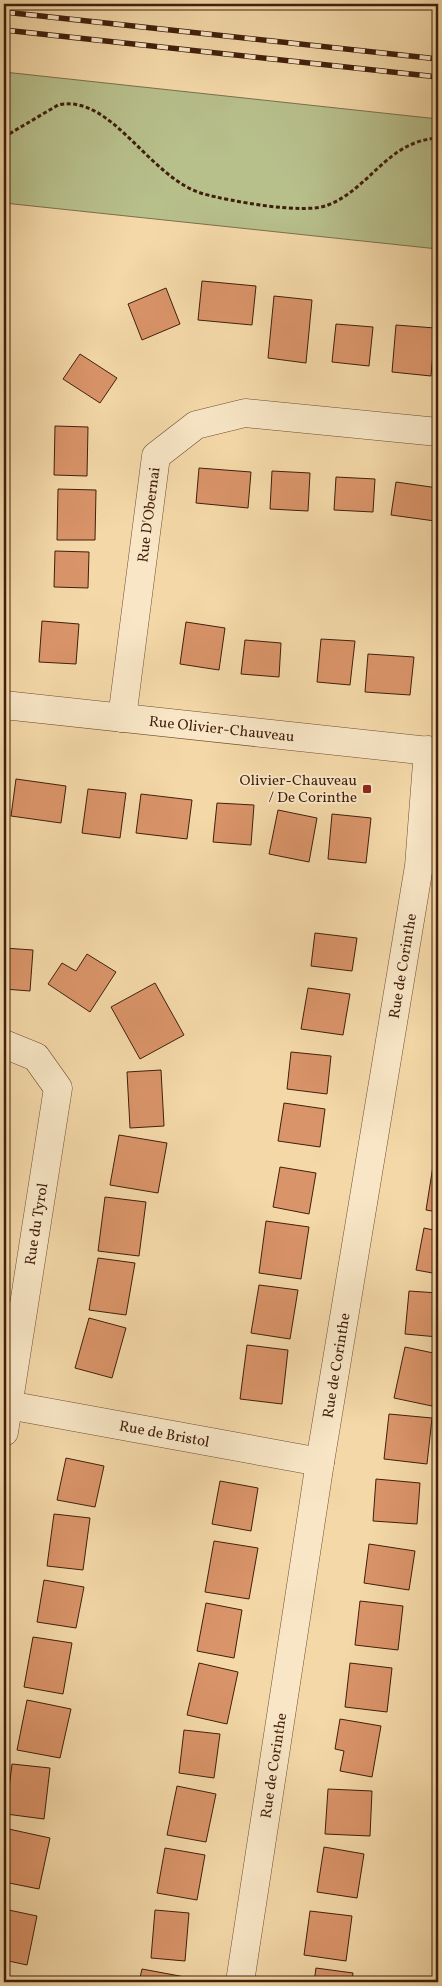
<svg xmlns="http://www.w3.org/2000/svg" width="442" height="1986" viewBox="0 0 442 1986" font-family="Vollkorn,serif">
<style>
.green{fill:#b7bf8b;stroke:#7c6f4c}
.building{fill:#da9469;stroke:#401f0c}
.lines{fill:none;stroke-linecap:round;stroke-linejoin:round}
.minor-casing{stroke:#6d4d33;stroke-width:29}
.path{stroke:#401f0c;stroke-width:3;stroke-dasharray:4 2.5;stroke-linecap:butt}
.minor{stroke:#f8e6c6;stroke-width:28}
.rail-casing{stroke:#401f0c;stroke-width:5.5}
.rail{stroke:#f8e6c6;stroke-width:4;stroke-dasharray:11;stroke-linecap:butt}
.poi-dot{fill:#8f2418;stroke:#f8e6c6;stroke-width:2}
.labels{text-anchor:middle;stroke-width:4;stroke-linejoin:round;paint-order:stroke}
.street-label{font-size:15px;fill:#401f0c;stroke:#f8e6c6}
.poi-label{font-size:15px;fill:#401f0c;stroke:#f8e6c6;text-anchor:end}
</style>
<rect width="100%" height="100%" fill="#f4d8a8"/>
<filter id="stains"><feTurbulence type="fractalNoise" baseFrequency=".004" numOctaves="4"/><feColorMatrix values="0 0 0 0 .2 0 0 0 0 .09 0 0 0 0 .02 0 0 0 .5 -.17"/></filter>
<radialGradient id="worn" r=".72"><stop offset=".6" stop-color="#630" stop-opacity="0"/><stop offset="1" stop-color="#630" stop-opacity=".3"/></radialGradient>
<!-- green -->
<path class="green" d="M4 72 438 119V249L4 203Z"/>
<!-- building -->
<path class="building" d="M202 281 256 286 252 325 198 320Z
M166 288 180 324 142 340 128 304Z
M274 296 312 300 306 363 268 358Z
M336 324 373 327 369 366 332 362Z
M396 325 435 328 431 376 392 372Z
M80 354 117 378 100 403 63 379Z
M55 426 88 427 87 476 54 475Z
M199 468 251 472 248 508 196 503Z
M272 471 310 473 308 511 270 509Z
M336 477 375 479 373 512 334 510Z
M396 482 438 488 435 521 391 515Z
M58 489 96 490 95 540H57Z
M55 551 89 552 88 588 54 587Z
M42 621 79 624 76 664 39 662Z
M186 622 225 628 219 670 180 664Z
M321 639 355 641 350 685 317 682Z
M245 640 281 643 279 677 241 674Z
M368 654 414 657 410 695 365 692Z
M16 779 66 786 61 823 11 816Z
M88 789 126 793 120 838 82 833Z
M141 794 192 800 187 839 136 833Z
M217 803 254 805 251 845 213 842Z
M278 810 317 818 309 862 269 854Z
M332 814 371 818 366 863 328 859Z
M315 933 357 938 352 971 311 966Z
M4 948 33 950 30 991 4 989Z
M87 954 116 972 90 1012 48 984 62 963 76 971Z
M155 983 184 1035 140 1059 111 1007Z
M308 988 350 994 343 1035 301 1029Z
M291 1052 331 1056 327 1094 287 1089Z
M161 1070 164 1126 130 1128 127 1072Z
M284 1103 325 1109 320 1147 278 1141Z
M119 1135 167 1143 158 1193 110 1185Z
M433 1166 438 1167V1212L426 1210Z
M280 1167 316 1173 309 1214 273 1207Z
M105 1197 146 1202 139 1256 98 1251Z
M266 1221 309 1227 301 1279 259 1273Z
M424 1228 438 1231V1274L416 1270Z
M98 1258 135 1263 126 1315 89 1310Z
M259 1285 298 1290 290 1339 251 1333Z
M409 1291 438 1293V1337L405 1334Z
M89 1318 126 1328 112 1378 75 1368Z
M247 1345 288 1350 282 1404 240 1399Z
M405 1347 438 1354V1378L432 1406 394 1398Z
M389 1414 432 1418 427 1464 384 1459Z
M66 1458 104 1466 95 1507 57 1500Z
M376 1479 420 1483 417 1524 373 1521Z
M220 1481 258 1488 251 1531 212 1524Z
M54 1514 90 1518 83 1570 47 1566Z
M214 1541 258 1548 249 1599 205 1592Z
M369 1544 415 1551 409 1590 364 1583Z
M44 1580 84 1587 76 1628 37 1622Z
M360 1601 403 1606 398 1650 355 1645Z
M206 1603 242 1610 234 1658 197 1651Z
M33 1637 72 1643 63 1694 24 1687Z
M199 1663 238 1672 227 1724 187 1715Z
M350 1663 392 1668 387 1712 345 1707Z
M27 1700 71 1709 60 1758 17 1750Z
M340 1719 381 1726 372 1777 340 1771 344 1751 335 1749Z
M184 1730 220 1734 214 1778 179 1773Z
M12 1764 50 1768 44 1819 6 1814Z
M177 1786 216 1794 206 1842 167 1835Z
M328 1789 372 1791 370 1836 325 1834Z
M4 1828 50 1838 39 1889 4 1882Z
M324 1847 364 1854 357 1898 317 1892Z
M165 1848 205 1855 197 1900 157 1893Z
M4 1909 37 1916 27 1965 4 1960Z
M155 1910 189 1913 185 1961 151 1958Z
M310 1911 352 1916 346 1961 304 1955Z
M316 1968 353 1973 352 1982H314Z
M142 1969 185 1977 184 1982H139Z"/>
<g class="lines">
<defs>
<g id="minor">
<path id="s1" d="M4 705 438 752"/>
<path id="s2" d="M122 718 156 456 196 425 245 413 438 432"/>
<path d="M4 1044 36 1057 58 1088 4 1432"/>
<path id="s3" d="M8 1405 320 1462"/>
<path id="s4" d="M240 1982 320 1462 419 866 428 750"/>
</g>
</defs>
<!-- minor casing -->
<use href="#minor" class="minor-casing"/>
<!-- path -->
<path class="path" d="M4 137 58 105C112 93 149 179 204 194 230 201 304 215 328 205 371 188 387 141 438 138"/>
<!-- minor -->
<use href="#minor" class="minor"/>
<defs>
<path id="rail" d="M4 12 438 59
M4 30 438 77"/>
</defs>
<!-- rail casing -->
<use href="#rail" class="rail-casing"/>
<!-- rail -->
<use href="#rail" class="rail"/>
</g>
<!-- markers -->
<rect class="poi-dot" x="362" y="784" width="10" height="10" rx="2.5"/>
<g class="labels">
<!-- street labels -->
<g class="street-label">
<text dy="5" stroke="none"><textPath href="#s2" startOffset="205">Rue D'Obernai</textPath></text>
<text dy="5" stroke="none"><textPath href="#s1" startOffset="219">Rue Olivier-Chauveau</textPath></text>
<text dy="5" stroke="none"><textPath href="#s4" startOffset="1029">Rue de Corinthe</textPath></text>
<text transform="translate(36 1224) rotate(-81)" y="5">Rue du Tyrol</text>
<text dy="5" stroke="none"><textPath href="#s4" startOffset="624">Rue de Corinthe</textPath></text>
<text dy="5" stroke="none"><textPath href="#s3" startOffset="159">Rue de Bristol</textPath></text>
<text dy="5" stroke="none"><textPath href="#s4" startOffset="219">Rue de Corinthe</textPath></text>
</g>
<!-- poi labels -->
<g class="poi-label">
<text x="357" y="785">Olivier-Chauveau<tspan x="357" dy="17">/ De Corinthe</tspan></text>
</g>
</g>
<!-- margin -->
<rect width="442" height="1986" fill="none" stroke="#f4d8a8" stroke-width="20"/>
<rect x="5" y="5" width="432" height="1976" fill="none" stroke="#401f0c" stroke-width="2.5"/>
<rect x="10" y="10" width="422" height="1966" fill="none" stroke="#401f0c"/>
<rect width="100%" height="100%" filter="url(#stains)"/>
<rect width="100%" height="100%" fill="url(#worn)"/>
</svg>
